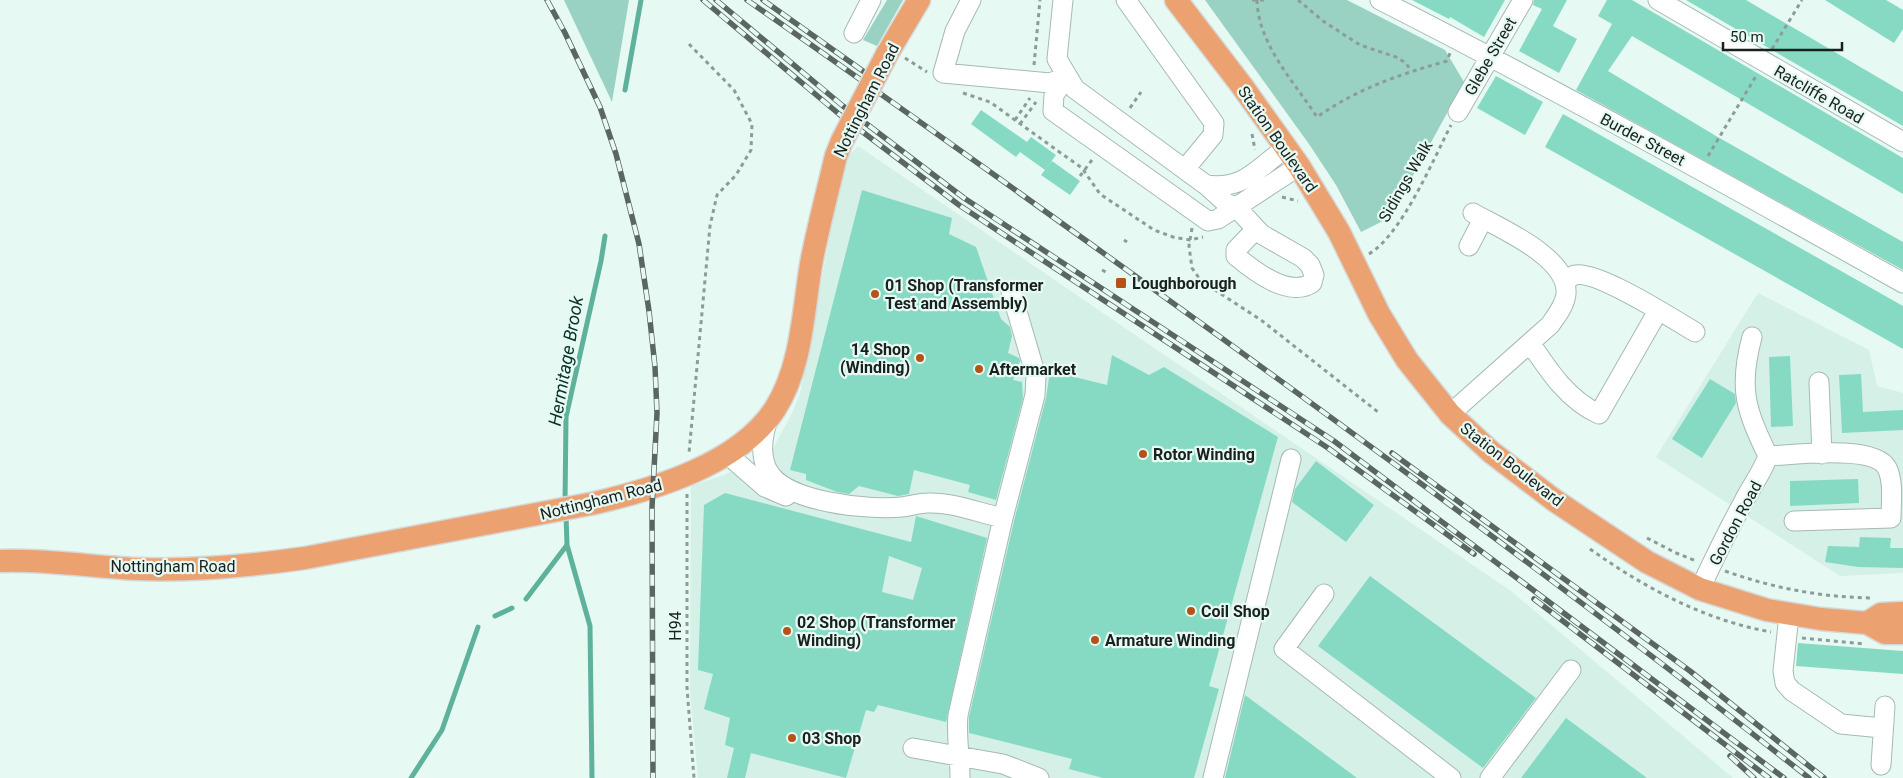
<svg xmlns="http://www.w3.org/2000/svg" width="1903" height="778" viewBox="0 0 1903 778" font-family="Roboto,sans-serif">
<style>
.built{fill:#d4f0e7}
.green{fill:#99d2c2}
.lines{fill:none;stroke-linecap:round;stroke-linejoin:round}
.stream{stroke:#5eb29c;stroke-width:5}
.building{fill:#86dac3;fill-rule:evenodd}
.minor-casing{stroke:#a7b9b3;stroke-width:21}
.major-casing{stroke:#d6d7d6;stroke-width:25}
.path{stroke:#8e9c98;stroke-width:3;stroke-dasharray:4 4;stroke-linecap:butt}
.minor{stroke:#fff;stroke-width:19}
.major{stroke:#eba170;stroke-width:22}
.rail-casing{stroke:#5b6662;stroke-width:5.5}
.rail{stroke:#e6f9f3;stroke-width:4;stroke-dasharray:11;stroke-linecap:butt}
.major-bridge-casing{stroke:#d6d7d6;stroke-width:25;stroke-linecap:butt}
.major-bridge{stroke:#eba170;stroke-width:22}
.poi-dot{fill:#b55217;stroke:#e6f9f3;stroke-width:2}
.labels{text-anchor:middle;stroke-width:4.5;stroke-linejoin:round;paint-order:stroke}
.street-label{font-size:16px;fill:#19201e;stroke:#e6f9f3}
.poi-label{font-size:16px;font-weight:bold;fill:#19201e;stroke:#e6f9f3;text-anchor:start}
.water-label{font-size:18px;font-style:italic;fill:#093229;stroke:#e6f9f3}
</style>
<rect width="100%" height="100%" fill="#e6f9f3"/>
<!-- built -->
<path class="built" d="M858 146 1511 591 1733 778H698L690 691 691 486 724 475 770 454 791 415 800 394 834 214 849 156Z
M1758 293 1869 350 1877 386 1903 393V573L1840 576 1656 457Z"/>
<!-- green -->
<path class="green" d="M564 0H629L612 102Z
M887 0H903L877 46 863 40Z
M1205 0H1347L1445 50 1464 82 1399 201 1385 220 1361 232 1336 185 1309 144Z"/>
<g class="lines">
<!-- stream -->
<path class="stream" d="M625 90 641 0
M565 504 566 417 601 261 605 236
M567 545 590 626 592 778
M526 599 567 545 566 515
M495 616 512 608
M411 778 442 730 478 627"/>
</g>
<!-- building -->
<path class="building" d="M1412 0H1505L1484 37 1450 17 1449 19Z
M1534 0H1567L1553 26 1577 39 1559 73 1519 51 1542 9 1533 5Z
M1607 0H1632L1903 158V194L1632 36 1608 71 1716 136 1903 242V270L1576 90 1612 24 1598 16Z
M1686 0H1746L1903 92V126Z
M1825 0H1886L1903 10V29L1894 43Z
M1496 76 1543 102 1525 135 1477 108Z
M981 110 1027 142 1031 137 1056 155 1045 170 1020 152 1016 157 971 124Z
M1563 114 1903 306V349L1545 147Z
M1052 161 1080 181 1070 195 1041 175Z
M862 190 952 218 949 234 976 247 1001 319 1010 327 1012 336 1008 353 1019 358 1020 361 1013 380 1022 382 1023 398 996 500 968 492 970 485 914 470 909 494 898 496 859 486 849 494 837 492 806 480V474L790 470Z
M1112 355 1149 375 1164 367 1278 437 1209 686 1219 689 1194 778H1103L1069 769 1072 759 969 733V717L1014 521 1046 398 1050 371 1107 385Z
M1790 356 1793 426 1771 427 1769 357Z
M1861 374 1863 412 1903 410V430L1842 433 1839 375Z
M1710 379 1735 394 1736 403 1702 458 1672 439Z
M1316 461 1374 505 1346 542 1292 502 1295 489Z
M1858 479 1859 503 1790 506V481Z
M725 493 911 542 916 516 987 538 946 722 878 705 874 712 866 710 846 778 751 753 745 778H727L734 748 725 745 730 718 704 709 713 674 698 670 704 505ZM889 556 922 568 913 600 882 592Z
M1860 537 1891 538 1890 548H1903V568L1858 567 1825 562 1828 546 1859 547Z
M1370 576 1536 698 1483 768 1318 646Z
M1798 643 1903 651V674L1796 666Z
M1245 695 1357 778H1225Z
M1566 718 1647 778H1521Z"/>
<g class="lines">
<defs>
<path id="minor" d="M971 0 955 31 943 73 1050 83 1066 77
M1063 0 1057 59 1075 89 1206 185 1226 203 1236 207 1261 234 1303 258 1310 265 1314 275 1312 283C1289 298 1255 272 1236 256V250L1256 229
M1126 0 1214 123 1213 135 1185 169
M1380 0C1557 90 1730 186 1903 283
M1658 0 1903 142
M854 33 871 0
M1066 77 1054 95 1053 111 1208 221 1218 219 1299 166
M1458 112 1523 0
M1206 185C1245 190 1256 169 1286 148
M1469 246 1483 219
M1565 281C1568 279 1572 276 1575 275 1597 270 1673 319 1695 332
M1752 337C1738 389 1746 410 1768 456
M1531 344C1549 371 1568 400 1599 414L1658 311
M1819 382 1822 454
M1450 414 1550 325C1557 315 1565 305 1566 294 1569 257 1499 228 1473 213
M769 416C763 433 759 452 767 469 783 503 869 510 902 507 911 506 919 503 928 503 953 502 979 513 1003 518
M726 453 765 487 786 496
M1768 456C1793 455 1874 444 1887 468 1894 482 1891 503 1891 518L1794 521
M1700 589C1714 559 1728 530 1744 501 1752 485 1762 473 1768 456
M1324 594 1284 649 1451 778
M1789 615 1783 671 1785 683 1792 691 1841 724 1882 728
M913 748 1003 764 1039 778
M1881 765 1885 706
M960 778C960 756 956 736 958 715L1003 518 1035 395 1036 376 1011 291
M1213 778 1291 459
M1490 778 1571 670"/>
<path id="major" d="M1176 0 1242 86 1299 166 1339 232 1379 314 1407 360 1450 414 1491 452 1554 500 1647 562 1700 589 1767 610 1821 619 1867 623 1885 633H1903
M887 54 919 0
M0 561C46 559 92 567 137 569 194 571 249 566 305 558L595 503C655 489 739 464 775 409 803 365 803 308 812 259 819 224 828 190 836 156L842 141
M1867 623 1881 614 1903 613"/>
</defs>
<!-- minor casing -->
<use href="#minor" class="minor-casing"/>
<!-- major casing -->
<use href="#major" class="major-casing"/>
<!-- path -->
<path class="path" d="M1252 0H1265
M1257 0C1258 44 1294 82 1317 117 1357 89 1400 74 1447 61L1450 53
M1298 0 1323 21 1360 45 1396 57 1406 63 1411 71
M689 44 734 90 752 124 751 150 736 175 717 195 710 226 689 453
M1772 49 1802 0
M905 58 927 72
M1034 65 1040 0
M963 93 990 102 1058 151 1082 168 1100 194 1154 230 1173 237 1190 240 1203 237
M1130 108 1141 92
M1015 120 1030 98
M1020 124 1036 102
M1252 134 1255 150
M1708 156 1756 76
M1080 176 1092 160
M1282 197 1298 201
M1192 228 1189 246 1192 268 1201 281 1261 320 1378 412
M1124 240 1127 242
M1369 254C1402 234 1433 160 1451 125
M1102 270 1106 272
M687 494V688L694 778
M1647 538 1676 553 1696 561
M1590 549C1645 588 1704 620 1771 632
M1725 571C1773 588 1820 597 1871 598
M1802 638 1865 644"/>
<!-- minor -->
<use href="#minor" class="minor"/>
<!-- major -->
<use href="#major" class="major"/>
<defs>
<path id="rail" d="M547 0 565 33 600 107 616 154 639 244 649 311 655 367 657 413 652 507 653 778
M703 0 839 114 959 205 1328 448 1474 554
M716 0 843 106 964 198 1334 441 1784 778
M747 0C905 110 1060 222 1216 334 1416 479 1615 625 1809 778
M763 0 877 81
M1392 453 1690 671 1824 778
M1534 599 1769 778
M1730 756 1754 778"/>
</defs>
<!-- rail casing -->
<use href="#rail" class="rail-casing"/>
<!-- rail -->
<use href="#rail" class="rail"/>
<defs>
<path id="major-bridge" d="M842 141 887 54"/>
</defs>
<!-- major-bridge casing -->
<use href="#major-bridge" class="major-bridge-casing"/>
<!-- major-bridge -->
<use href="#major-bridge" class="major-bridge"/>
</g>
<!-- markers -->
<g class="poi-dot">
<rect x="1115" y="277" width="12" height="12" rx="2.5"/>
<circle cx="875" cy="294" r="5"/>
<circle cx="920" cy="358" r="5"/>
<circle cx="979" cy="369" r="5"/>
<circle cx="1143" cy="454" r="5"/>
<circle cx="1191" cy="611" r="5"/>
<circle cx="787" cy="631" r="5"/>
<circle cx="1095" cy="640" r="5"/>
<circle cx="792" cy="738" r="5"/>
</g>
<g class="labels">
<!-- street labels -->
<g class="street-label">
<text transform="translate(1490 56) rotate(-60)" y="6">Glebe Street</text>
<text transform="translate(1819 94) rotate(30)" y="6">Ratcliffe Road</text>
<text transform="translate(866 100) rotate(-63)" y="6">Nottingham Road</text>
<text transform="translate(1278 139) rotate(55)" y="6">Station Boulevard</text>
<text transform="translate(1643 139) rotate(28)" y="6">Burder Street</text>
<text transform="translate(1405 181) rotate(-60)" y="6">Sidings Walk</text>
<text transform="translate(1512 464) rotate(38)" y="6">Station Boulevard</text>
<text transform="translate(601 499) rotate(-14)" y="6">Nottingham Road</text>
<text transform="translate(1735 523) rotate(-62)" y="6">Gordon Road</text>
<text x="173" y="572">Nottingham Road</text>
<text transform="translate(675 626) rotate(-90)" y="6">H94</text>
</g>
<!-- poi labels -->
<g class="poi-label">
<text x="1132" y="289">Loughborough</text>
<text x="885" y="291">01 Shop (Transformer<tspan x="885" dy="18">Test and Assembly)</tspan></text>
<text x="910" y="355" text-anchor="end">14 Shop<tspan x="910" dy="18">(Winding)</tspan></text>
<text x="989" y="375">Aftermarket</text>
<text x="1153" y="460">Rotor Winding</text>
<text x="1201" y="617">Coil Shop</text>
<text x="797" y="628">02 Shop (Transformer<tspan x="797" dy="18">Winding)</tspan></text>
<text x="1105" y="646">Armature Winding</text>
<text x="802" y="744">03 Shop</text>
</g>
<!-- water labels -->
<g class="water-label">
<text transform="translate(566 361) rotate(-80)" y="6">Hermitage Brook</text>
</g>
</g>
<!-- scale -->
<path d="M1723 42v8h119v-8" fill="none" stroke="#19201e" stroke-width="2.5"/>
<text x="1730" y="42" font-size="15" fill="#19201e" stroke="#e6f9f3" stroke-width="4" paint-order="stroke">50 m</text>
</svg>
